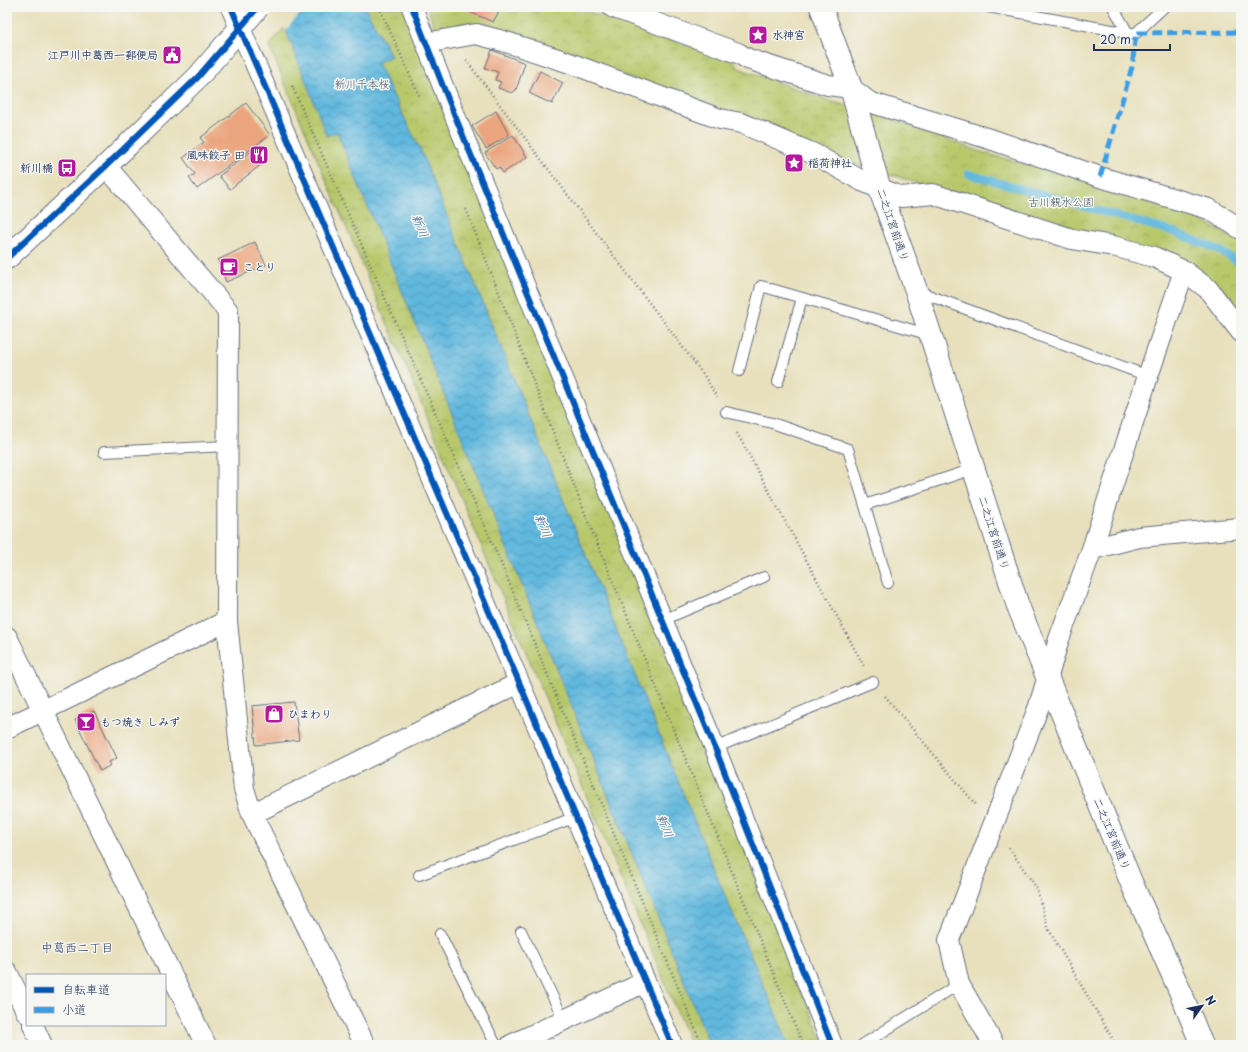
<svg xmlns="http://www.w3.org/2000/svg" width="1248" height="1052" viewBox="0 0 1248 1052" font-family="'Playpen Sans','Klee One',sans-serif">
<style>
.park{fill:url(#park-crowns);stroke:#6a7c64}
.water{fill:url(#water-waves);stroke:#3e749e}
.pier{fill:#e8e0bc}
.lines{fill:none;stroke-linecap:round;stroke-linejoin:round}
.stream{stroke:#61b8de;stroke-width:8}
.building{fill:#eaa57e}
.service-casing{stroke:#636d7f;stroke-width:12}
.minor-casing{stroke:#636d7f;stroke-width:22}
.tertiary-casing{stroke:#636d7f;stroke-width:24}
.path{stroke:#636d7f;stroke-width:2.5;stroke-dasharray:1 3;stroke-linecap:butt}
.service{stroke:#fff;stroke-width:10}
.minor{stroke:#fff;stroke-width:20}
.tertiary{stroke:#fff;stroke-width:22}
.tertiary-bridge-casing{stroke:#636d7f;stroke-width:24;stroke-linecap:butt}
.tertiary-bridge{stroke:#fff;stroke-width:22}
.quiet{stroke:#3b9de6;stroke-width:5;stroke-dasharray:10 5;stroke-linecap:butt}
.cycleway-casing{stroke:#f6f6f2;stroke-width:8}
.cycleway{stroke:#0057b8;stroke-width:6}
.labels{text-anchor:middle;stroke-width:3;stroke-linejoin:round;paint-order:stroke}
.poi-label{font-size:11px;font-weight:bold;fill:#1b2f5e;stroke:#f6f6f2;text-anchor:start}
.park-label{font-size:11px;fill:#425561;stroke:#f6f6f2}
.street-label{font-size:11px;fill:#1b2f5e;stroke:#f6f6f2}
.water-label{font-size:12px;font-style:italic;fill:#305884;stroke:#f6f6f2}
.neighbourhood-label{font-size:12px;fill:#1b2f5e;stroke:#f6f6f2}
</style>
<defs>
<pattern id="park-crowns" width="20" height="18" patternUnits="userSpaceOnUse"><rect width="20" height="18" fill="#b8c86b"/><path d="M2 6a3 3 0 1 1 6 0M12 15a3 3 0 1 1 6 0" fill="none" stroke="#9eac5f"/></pattern>
<pattern id="water-waves" width="16" height="10" patternUnits="userSpaceOnUse"><rect width="16" height="10" fill="#61b8de"/><path d="M0 5q4-4 8 0t8 0" fill="none" stroke="#4f96b7"/></pattern>
</defs>
<rect width="100%" height="100%" fill="#f6f6f2"/>
<filter id="ink" filterUnits="userSpaceOnUse"><feTurbulence type="fractalNoise" baseFrequency=".025" numOctaves="2"/><feDisplacementMap in="SourceGraphic" scale="8" xChannelSelector="R" yChannelSelector="G"/><feConvolveMatrix kernelMatrix="1 2 1 2 8 2 1 2 1" color-interpolation-filters="sRGB"/></filter>
<filter id="wash" filterUnits="userSpaceOnUse"><feTurbulence type="fractalNoise" baseFrequency=".012" numOctaves="4" result="noise"/><feDisplacementMap in="SourceGraphic" scale="16" xChannelSelector="R" yChannelSelector="G"/><feGaussianBlur stdDeviation="0.9" result="paint"/><feColorMatrix in="noise" values="0 0 0 0 0 0 0 0 0 0 0 0 0 0 0 0 0 1.4 0 .05"/><feComposite in="paint" operator="in"/></filter>
<g filter="url(#wash)">
<rect width="100%" height="100%" fill="#e8e0bc"/>
<!-- park -->
<path class="park" d="M302 7H407L824 1045H691L420 400 269 46Z
M428 7H575L735 62 738 68 830 101 881 115 987 154 1097 182 1202 221 1241 242V322L1203 276 1054 229 899 177 851 163 721 111 482 24 435 32Z"/>
<!-- water -->
<path class="water" d="M277 7H365L391 56 377 63 420 149 723 891 789 1045H710L337 132 327 136Z"/>
<!-- pier -->
<path class="pier" d="M275 7H306L285 31Z"/>
<g class="lines">
<!-- stream -->
<path class="stream" d="M969 174 1174 232 1219 250 1241 264"/>
</g>
<g id="blocks">
<!-- building -->
<path class="building" d="M467 7H499L501 8 493 22 465 10Z
M492 50 525 63 516 90 512 93 498 88 501 82 495 80 498 72 485 68Z
M540 71 563 83 552 104 529 93Z
M246 103 270 135 197 189 189 178 195 174 183 158 204 142 200 138Z
M496 111 509 135 486 149 472 126Z
M513 135 527 157 503 173 499 167 496 169 485 153Z
M257 147 267 160 230 189 219 176Z
M255 242 266 265 226 282 218 260Z
M294 702 299 740 256 745 252 706Z
M94 711 117 758 109 762 111 765 100 771 75 720Z"/>
</g>
</g>
<g filter="url(#ink)">
<use href="#blocks" fill-opacity="0" stroke="#636d7f" stroke-width="1"/>
<g class="lines">
<defs>
<path id="service" d="M988 7 1128 33H1136L1164 7
M1113 7 1128 33
M917 291 1148 376
M739 371 761 286 930 335
M778 382 802 298
M726 412 772 423 848 449 888 583
M104 452 228 446
M865 505 973 469
M663 620 764 577
M715 748 873 682
M419 875 576 817
M521 931 564 1020
M440 934 496 1045
M862 1045 959 984"/>
<path id="minor" d="M231 7 516 675 672 1045
M412 7 448 99 715 748 832 1045
M612 7 738 53 748 59 828 85 851 88 869 102 993 140 1100 177 1209 209 1241 229
M426 43 476 34 503 41 567 62 720 119 741 123 814 154 862 181 901 197 933 194 1072 239 1113 246 1154 257 1184 271 1208 289 1241 332
M106 166 228 311 227 621 244 789 252 814 365 1045
M1092 549 1139 537 1241 528
M7 637 206 1045
M7 728 227 621
M252 814 519 683
M7 972 27 1013
M33 1025 42 1045
M511 1045 645 982
M994 1045 959 984 949 940 1039 706 1059 639 1092 549 1148 376 1184 271"/>
<path id="tertiary" d="M821 7 851 88 880 190 916 290 1018 606 1132 884 1180 991 1202 1045
M7 258 106 166 198 77 252 14"/>
</defs>
<!-- service casing -->
<use href="#service" class="service-casing"/>
<!-- minor casing -->
<use href="#minor" class="minor-casing"/>
<!-- tertiary casing -->
<use href="#tertiary" class="tertiary-casing"/>
<!-- path -->
<path class="path" d="M379 7 420 97
M466 60 703 374 717 397
M292 86 498 556 702 1045
M466 209 584 511 803 1045
M737 433 864 666
M885 696 977 806
M1009 848 1036 887 1049 930 1116 1045"/>
<!-- service -->
<use href="#service" class="service"/>
<!-- minor -->
<use href="#minor" class="minor"/>
<!-- tertiary -->
<use href="#tertiary" class="tertiary"/>
<defs>
<path id="tertiary-bridge" d="M252 14 258 7"/>
</defs>
<!-- tertiary-bridge casing -->
<use href="#tertiary-bridge" class="tertiary-bridge-casing"/>
<!-- tertiary-bridge -->
<use href="#tertiary-bridge" class="tertiary-bridge"/>
<!-- quiet -->
<path class="quiet" d="M1100 177 1132 67 1136 33 1241 32"/>
<defs>
<path id="cycleway" d="M231 7 516 675 672 1045
M412 7 448 99 715 748 832 1045
M7 258 106 166 198 77 258 7"/>
</defs>
<!-- cycleway casing -->
<use href="#cycleway" class="cycleway-casing"/>
<!-- cycleway -->
<use href="#cycleway" class="cycleway"/>
</g>
</g>
<!-- icons -->
<defs>
<symbol id="sight-square" viewBox="-11 -11 22 22"><rect x="-9" y="-9" width="18" height="18" rx="4" fill="#b5179e" stroke="#f6f6f2"/><path d="M0-6L1.8-2.2L6-1.7L2.9 1.2L3.7 5.4L0 3.3L-3.7 5.4L-2.9 1.2L-6-1.7L-1.8-2.2Z" fill="#fff"/></symbol>
<symbol id="civic-square" viewBox="-11 -11 22 22"><rect x="-9" y="-9" width="18" height="18" rx="4" fill="#b5179e" stroke="#f6f6f2"/><path d="M-.6-6.5H3V-4.5H.6V-3L4-1V1h2V6H-6V1h2V-1L-.6-3ZM-1.2 2.5V6h2.4V2.5Z" fill="#fff"/></symbol>
<symbol id="restaurant-square" viewBox="-11 -11 22 22"><rect x="-9" y="-9" width="18" height="18" rx="4" fill="#b5179e" stroke="#f6f6f2"/><path d="M-5-6h1v4h1v-4h1v4h1v-4h1v5L-1.5 .5V6h-2V.5L-5-1ZM5-6V6H3V1.5H1.5Q1.5-4 5-6Z" fill="#fff"/></symbol>
<symbol id="bus-square" viewBox="-11 -11 22 22"><rect x="-9" y="-9" width="18" height="18" rx="4" fill="#b5179e" stroke="#f6f6f2"/><path d="M-5-6H5V4H4V6H2V4H-2V6H-4V4H-5ZM-3.5-4V0h7V-4ZM-3.5 1.2v1.5H-2V1.2ZM2 1.2v1.5H3.5V1.2Z" fill="#fff"/></symbol>
<symbol id="cafe-square" viewBox="-11 -11 22 22"><rect x="-9" y="-9" width="18" height="18" rx="4" fill="#b5179e" stroke="#f6f6f2"/><path d="M-5.5-4.5H6V0H3Q3 3.5 0 3.5H-2.5Q-5.5 3.5-5.5 0ZM3-3.2v2h1.7v-2ZM-6 4.5H4V6H-6Z" fill="#fff"/></symbol>
<symbol id="shop-square" viewBox="-11 -11 22 22"><rect x="-9" y="-9" width="18" height="18" rx="4" fill="#b5179e" stroke="#f6f6f2"/><path d="M-5-2.5h2.3a2.7 3.5 0 0 1 5.4 0H5L5.5 6h-11ZM-1.5-2.5h3a1.5 2.3 0 0 0-3 0Z" fill="#fff"/></symbol>
<symbol id="bar-square" viewBox="-11 -11 22 22"><rect x="-9" y="-9" width="18" height="18" rx="4" fill="#b5179e" stroke="#f6f6f2"/><path d="M-6-5H6L.8 .8V4.5H3.5V6h-7V4.5H-.8V.8Z" fill="#fff"/></symbol>
</defs>
<g fill-rule="evenodd">
<use href="#sight-square" x="747" y="24" width="22" height="22"/>
<use href="#civic-square" x="161" y="44" width="22" height="22"/>
<use href="#restaurant-square" x="248" y="144" width="22" height="22"/>
<use href="#sight-square" x="783" y="152" width="22" height="22"/>
<use href="#bus-square" x="56" y="157" width="22" height="22"/>
<use href="#cafe-square" x="218" y="256" width="22" height="22"/>
<use href="#shop-square" x="263" y="703" width="22" height="22"/>
<use href="#bar-square" x="75" y="711" width="22" height="22"/>
</g>
<g class="labels">
<!-- poi labels -->
<g class="poi-label">
<text x="772" y="39">水神宮</text>
<text x="158" y="59" text-anchor="end">江戸川中葛西一郵便局</text>
<text x="245" y="159" text-anchor="end">風味餃子 田</text>
<text x="808" y="167">稲荷神社</text>
<text x="53" y="172" text-anchor="end">新川橋</text>
<text x="243" y="271">ことり</text>
<text x="288" y="718">ひまわり</text>
<text x="100" y="726">もつ焼き しみず</text>
</g>
<!-- park labels -->
<g class="park-label">
<text x="362" y="88">新川千本桜</text>
<text x="1061" y="206">古川親水公園</text>
</g>
<!-- street labels -->
<g class="street-label">
<text transform="translate(893 225) rotate(71)" y="4">二之江宮前通り</text>
<text transform="translate(994 533) rotate(72)" y="4">二之江宮前通り</text>
<text transform="translate(1112 834) rotate(67)" y="4">二之江宮前通り</text>
</g>
<!-- water labels -->
<g class="water-label">
<text transform="translate(420 226) rotate(68)" y="4">新川</text>
<text transform="translate(543 526) rotate(68)" y="4">新川</text>
<text transform="translate(665 826) rotate(68)" y="4">新川</text>
</g>
<!-- neighbourhood labels -->
<g class="neighbourhood-label">
<text x="77" y="952">中葛西二丁目</text>
</g>
</g>
<!-- margin -->
<rect width="1248" height="1052" fill="none" stroke="#f6f6f2" stroke-width="24"/>
<!-- legend -->
<rect x="26" y="974" width="140" height="52" fill="#f6f6f2" stroke="#9ea6b7"/>
<rect x="34" y="987" width="20" height="6" fill="#0057b8" stroke="#9ea6b7"/>
<text x="62" y="994" font-size="12" fill="#1b2f5e">自転車道</text>
<rect x="34" y="1007" width="20" height="6" fill="#3b9de6" stroke="#9ea6b7"/>
<text x="62" y="1014" font-size="12" fill="#1b2f5e">小道</text>
<!-- north arrow -->
<g transform="translate(1202 1006) rotate(57)" stroke="#f6f6f2" stroke-width="3" paint-order="stroke">
<path d="M0-3L7 15L0 10L-7 15Z" fill="#1b2f5e"/>
<text y="-6" font-size="11" font-weight="bold" text-anchor="middle" fill="#1b2f5e">N</text>
</g>
<!-- scale -->
<path d="M1094 44v6h76v-6" fill="none" stroke="#1b2f5e" stroke-width="2"/>
<text x="1100" y="44" font-size="12" fill="#1b2f5e" stroke="#f6f6f2" stroke-width="3" paint-order="stroke">20 m</text>
</svg>
